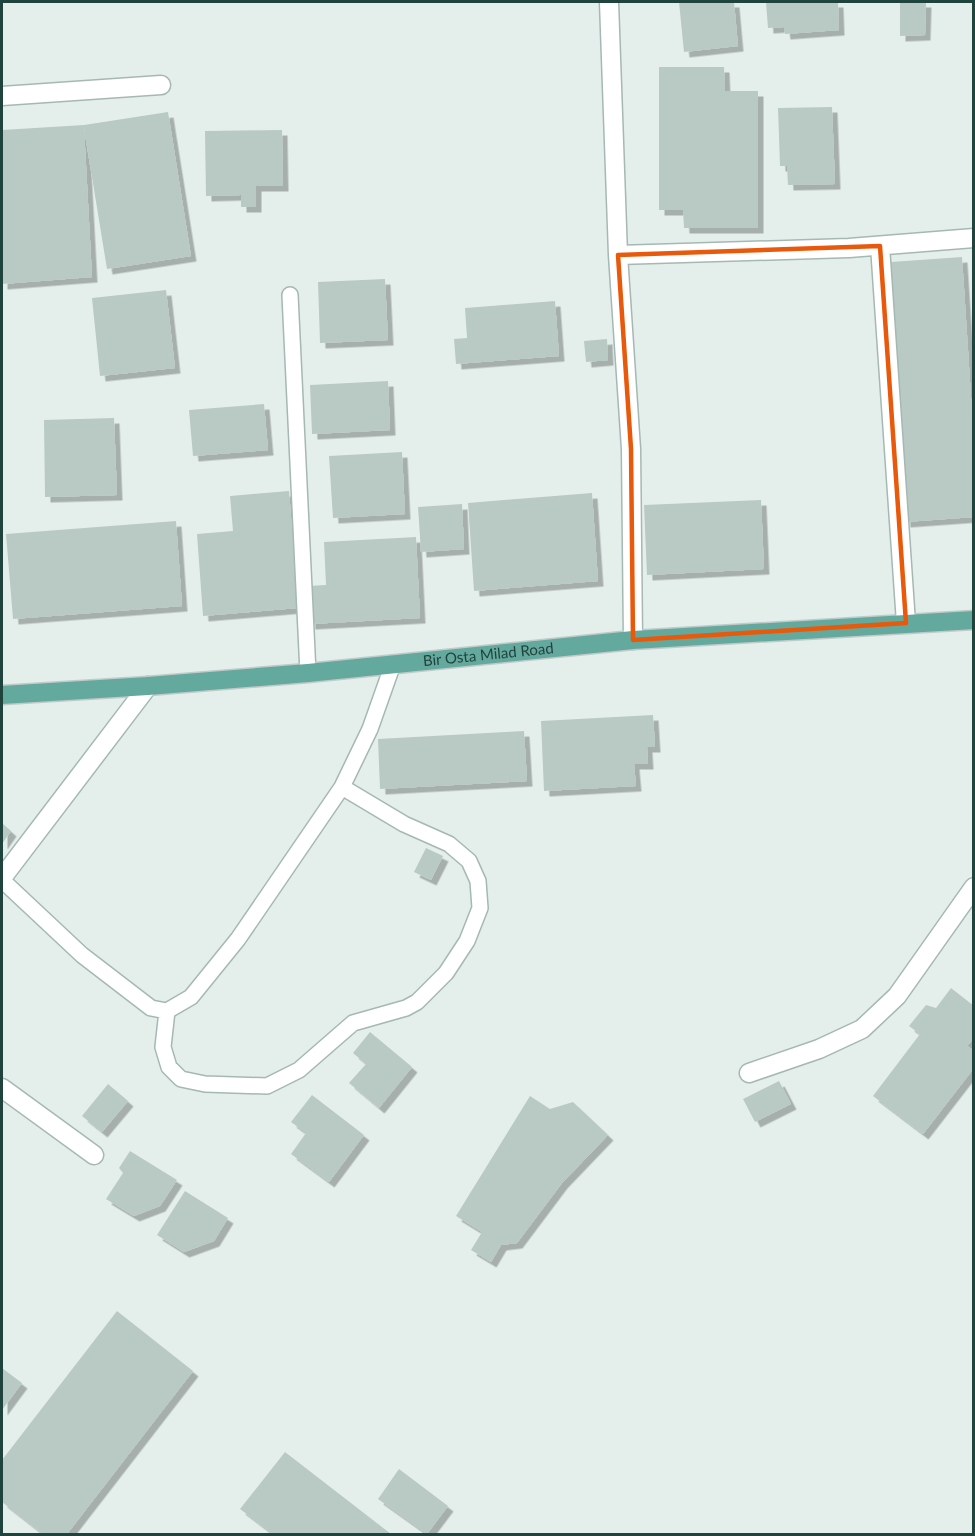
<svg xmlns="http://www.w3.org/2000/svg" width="975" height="1536" viewBox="0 0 975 1536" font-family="Lato,sans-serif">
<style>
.building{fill:#b9cac5;filter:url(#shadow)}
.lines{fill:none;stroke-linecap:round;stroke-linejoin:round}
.lane-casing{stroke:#a6b8b3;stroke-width:18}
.street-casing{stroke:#a6b8b3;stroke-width:21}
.primary-casing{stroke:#c1cac9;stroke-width:21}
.lane{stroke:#fff;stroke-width:15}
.street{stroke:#fff;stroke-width:18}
.primary{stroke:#64a99e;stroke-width:18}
.marked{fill:none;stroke:#e8590c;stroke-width:4.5;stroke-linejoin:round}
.labels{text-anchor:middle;stroke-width:4.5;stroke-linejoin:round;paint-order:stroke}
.street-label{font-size:15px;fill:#21433d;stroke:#f5fbf9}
</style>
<defs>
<filter id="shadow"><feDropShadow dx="5.5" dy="5.5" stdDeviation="0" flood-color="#0004"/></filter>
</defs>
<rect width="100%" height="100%" fill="#e4efeb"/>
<!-- building -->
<path class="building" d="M679 2H734L738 46 684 52Z
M766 2H838L839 30 785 34 784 27 768 28Z
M900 2H926L925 35 900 36Z
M659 67H724L725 91H758V228H684L683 210H659Z
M832 107 835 184 788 185 787 166H780L778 108Z
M168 112 191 256 107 269 84 128 92 277 2 284V130L84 125Z
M282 130 283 186H256V207H241V195L206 196 205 131Z
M962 257 974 444V517L905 522 891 262Z
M385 279 388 340 320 343 318 282Z
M166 290 175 368 100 376 92 298Z
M555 301 559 356 456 364 454 339 467 338 465 308Z
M607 339 608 360 586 362 584 341Z
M388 381 390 430 312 434 310 385Z
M264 404 268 450 193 456 189 410Z
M114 418 117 495 45 497 44 420Z
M402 452 405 514 333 518 329 456Z
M289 491 298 608 203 616 197 534 233 531 230 496Z
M592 493 598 581 474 591 468 503Z
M761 500 764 569 647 575 644 505Z
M462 504 464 549 421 552 418 507Z
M176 521 182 606 13 619 6 534Z
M416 537 420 618 310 624 308 586 326 585 324 542Z
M653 715 655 747H647L648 764H634L636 786 544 791 541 721Z
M524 731 527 781 380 789 378 739Z
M2 823 11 831 2 844Z
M426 848 443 856 431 880 414 872Z
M951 988 974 1006V1038L967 1046 974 1051V1068L923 1134 873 1096 920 1034 909 1026 926 1005 936 1008Z
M370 1032 412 1067 379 1108 349 1083 366 1064 353 1053Z
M779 1081 791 1104 755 1122 743 1099Z
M108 1084 128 1101 102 1132 82 1116Z
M312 1095 364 1135 329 1182 291 1154 306 1133 291 1122Z
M530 1096 550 1109 573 1102 608 1135 562 1183 517 1243 501 1245 491 1262 471 1250 482 1232 456 1216Z
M130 1151 177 1180 160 1206 134 1216 106 1199 123 1173 119 1168Z
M185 1191 228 1218 214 1241 184 1252 157 1235Z
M117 1311 193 1371 67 1534H43L2 1502V1460Z
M2 1368 22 1383 2 1410Z
M285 1452 391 1534H273L240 1509Z
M399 1469 448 1506 427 1534 378 1499Z"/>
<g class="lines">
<defs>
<path id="lane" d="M290 295 308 673
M2 880 82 955 151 1008 167 1011 191 997 238 939 342 787 370 729 393 664
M167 1011 163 1047 169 1067 181 1079 205 1084 267 1086 299 1070 353 1023 406 1008 417 1002 446 973 467 941 480 908 478 881 469 861 449 844 404 824 342 787"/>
<path id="street" d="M609 2 618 255 631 449 633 640
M2 96 161 85
M880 246 906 623
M618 255 849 248 974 238
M2 878 148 686
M749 1073 819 1049 862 1029 897 996 974 887
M2 1088 94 1155"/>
<g id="primary">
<path id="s1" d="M2 695 148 686 308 673 633 640 974 620"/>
</g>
</defs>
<!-- lane casing -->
<use href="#lane" class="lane-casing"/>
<!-- street casing -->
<use href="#street" class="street-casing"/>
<!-- primary casing -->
<use href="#primary" class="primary-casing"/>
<!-- lane -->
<use href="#lane" class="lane"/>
<!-- street -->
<use href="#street" class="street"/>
<!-- primary -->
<use href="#primary" class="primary"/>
</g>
<!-- marked area -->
<path class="marked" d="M880 246 906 623 633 640 631 449 618 255Z"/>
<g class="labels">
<!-- street labels -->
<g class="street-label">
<text dy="5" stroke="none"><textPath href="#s1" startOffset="488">Bir Osta Milad Road</textPath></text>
</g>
</g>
<!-- border -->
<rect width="975" height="1536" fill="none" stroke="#21433d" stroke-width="6"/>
</svg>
